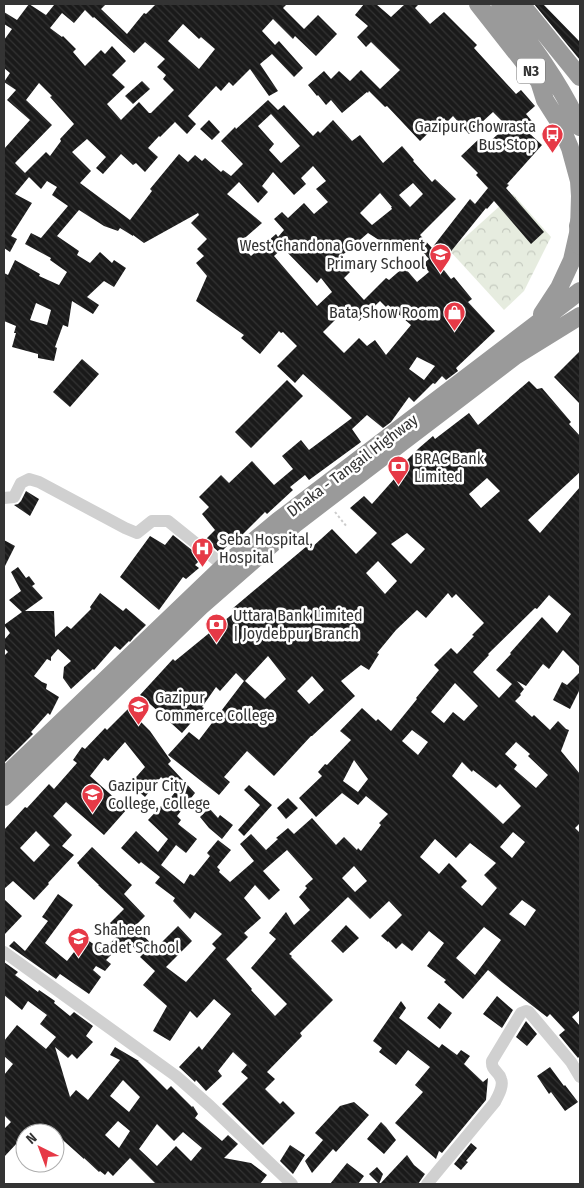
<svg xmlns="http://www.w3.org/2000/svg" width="584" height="1188" viewBox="0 0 584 1188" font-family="'Fira Sans Condensed',sans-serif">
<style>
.forest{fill:url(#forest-crowns)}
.building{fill:url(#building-back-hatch);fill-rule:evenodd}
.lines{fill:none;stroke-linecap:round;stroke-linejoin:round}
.path{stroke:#cdcdcd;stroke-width:2;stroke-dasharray:2.5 2.5;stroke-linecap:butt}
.minor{stroke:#d0d0d0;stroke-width:12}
.highway{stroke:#9a9a9a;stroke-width:18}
.highway-bridge{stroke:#9a9a9a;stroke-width:18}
.labels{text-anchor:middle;stroke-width:5;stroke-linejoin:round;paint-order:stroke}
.shield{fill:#fff;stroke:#707070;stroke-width:1}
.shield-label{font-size:15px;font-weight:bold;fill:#333}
.poi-label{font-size:16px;fill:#333;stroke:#fff;text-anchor:start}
.street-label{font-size:16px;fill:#333;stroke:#fff}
</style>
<defs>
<pattern id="forest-crowns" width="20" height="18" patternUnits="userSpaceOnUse" patternTransform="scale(1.25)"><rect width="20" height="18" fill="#e6ecdf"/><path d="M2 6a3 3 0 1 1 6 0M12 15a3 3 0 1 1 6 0" fill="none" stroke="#c6cbc0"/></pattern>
<pattern id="building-back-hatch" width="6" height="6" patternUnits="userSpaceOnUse" patternTransform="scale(1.25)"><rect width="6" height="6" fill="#1a1a1a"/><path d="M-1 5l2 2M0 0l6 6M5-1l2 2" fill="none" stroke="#333"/></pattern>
</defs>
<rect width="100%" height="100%" fill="#fff"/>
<!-- forest -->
<path class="forest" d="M513 194 551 237 524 291 504 310 450 251Z"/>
<!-- building -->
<path class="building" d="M29 4 46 15 54 5 52 4H106L101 9 127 34 144 13 146 14 156 4H287L283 8 304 29 318 15 337 34 316 56 295 36 293 39 273 19 262 31 275 45 279 41 303 68 294 77 272 54 260 64 278 91 269 96 250 69 233 86 229 82 221 91 216 86 188 116 196 124 187 134 175 122 160 137 159 136 148 148 158 157 145 172 136 163 133 165 121 154 103 174 96 168 106 157 87 139 72 152 91 171 80 183 130 220 152 191 150 189 179 154 188 162 195 155 202 161 205 158 221 172 223 170 231 176 243 164 221 141 235 127 236 129 268 100 278 110 284 105 313 136 318 131 320 133 333 120 352 141 360 135 383 163 402 146 414 160 413 161 432 182 435 179 456 199 420 235 432 248 470 199 475 204 488 188 476 175 478 173 461 156 481 137 487 144 507 126 493 112 469 134 453 116 447 122 444 118 420 141 387 106 385 107 369 91 368 93 367 92 342 113 331 100 326 105 318 95 317 96 308 85 324 71 331 79 339 71 350 81 361 70 380 89 400 70 371 42 366 47 357 37 368 26 355 15 364 4H376L391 17 405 4H419L415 8 430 24 444 12 477 45 474 48 516 94 521 90 535 106 526 114 536 126 529 133 542 145 507 184 509 185 506 188 544 232 531 244 494 201 487 209 486 208 440 265 451 279 454 277 472 299 468 302 495 331 456 368 458 371 446 380 442 376 435 384 433 383 414 402 409 397 391 422 383 428 367 415 352 429 361 442 309 480 305 475 290 487 293 490 267 514 265 512 239 538 237 536 220 553 205 540 215 530 202 514 209 507 199 497 221 475 229 483 252 461 274 485 293 469 282 456 301 440 309 450 352 418 303 374 295 383 277 366 297 346 283 332 281 333 279 331 260 354 241 338 244 335 196 301 207 276 196 263 204 256 197 249 207 239 191 223 199 215 198 213 144 243 133 235V236L120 228 118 231 104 226 79 210 57 236 79 251 77 255 90 263 100 252 112 263 114 260 126 268 114 287 104 281 87 297 99 305 93 314 72 301 68 327 63 325 55 347 57 348 54 361 38 358V354L12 347 16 333H14L16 326 4 321V273L8 275 15 260 40 274 39 276 59 285 67 272 50 260 51 258 25 244 31 233 41 238 68 206 52 195 57 187 47 181 41 189 25 173 46 152 50 156 61 141 60 139 74 124 50 97 52 96 39 83 26 100 52 125 15 163 29 177 15 194 32 203 11 236 17 239 10 252 4 248V149L30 120 7 100 16 90 4 82 10 73 4 68V40L12 29 4 24V12L17 20ZM85 10 93 18 94 17 134 53 145 42 165 59 157 67 166 75 163 79 174 90 151 113H149L139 102 121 120 107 104 125 87 112 75 126 61 112 46 105 54 101 50 85 66 73 52 76 49 63 36 62 37 50 28 62 13 74 23ZM183 24 199 39 201 37 215 49 199 69 168 41ZM271 114 300 146 281 163 269 150 274 144 258 126ZM313 166 326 181 316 189 328 202 314 214 304 203 288 218 282 212 274 219 284 230 278 237 276 234 251 256 239 243 262 223 227 194 239 182 258 203 268 192 262 186 273 172 294 195 306 184 301 178ZM413 183 423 194 410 207 399 195ZM380 193 392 207H391L392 209 372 225 360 213ZM368 233 396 251 411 239 429 259 423 264 429 272 417 282 404 267 389 280 386 278 364 300 344 278 350 272 339 258ZM283 248 317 283 321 278 332 292 317 306 274 256ZM380 301 386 307 388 305 411 325 386 355 375 340 367 346 359 338 344 353 323 332 347 308 359 321ZM36 303 51 310 47 325 30 320ZM417 357 435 366 424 380 409 369Z
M534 4H543L580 42V60Z
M142 81 150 89 133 104 125 96Z
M209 120 220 132 212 140 200 129Z
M580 351V404L554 377Z
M82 359 99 374 70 407 53 392Z
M287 380 303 396 251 448 235 432Z
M529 381 537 389 542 388 571 422 569 424 580 436V472L528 520 540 533 580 487V667L563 650 549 669 543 664 526 686 517 681 524 689 520 694 521 695 515 701 532 717 534 715 550 730 558 721 566 729 569 730 561 751 580 774V823L575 828 580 833V1010L572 1017 580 1026V1056L578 1058 559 1035 565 1030 550 1014 547 1017 502 982 488 970 463 999 444 982 446 980 427 966 444 943 429 931 412 951 402 943 396 949 388 941V942L381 936 402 915 389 901 370 919 348 897 289 954 292 956 291 957 333 1000 300 1033 302 1036 267 1072 275 1079 265 1089 280 1104 283 1101 295 1113 263 1145 222 1104 248 1078 241 1072 247 1065 233 1052 218 1071 222 1076 206 1091 196 1080 195 1082 179 1067 199 1046 202 1050 231 1014 214 999 197 1018 190 1011 170 1041 153 1031 167 1006 143 985 155 971 140 957 142 955 126 940 106 960 111 964 105 971 96 966 93 970 101 977 89 994 60 974 56 979 9 946 14 941 25 951 48 921 42 917 58 894 73 905 45 943 67 961 85 938 103 951 120 933 110 923 124 909 98 885H99L79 866V865L77 863 92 847 132 885 124 894 145 916 134 927 156 948 178 926 192 941 166 967 186 982 216 948 212 944 222 934 195 912 190 919 173 901 175 898 155 883 160 877 141 862 139 864 121 848 136 831 158 852 168 839 148 820 163 804 165 805 176 791 161 777 145 797 130 784 145 767 125 742 108 761 104 758 90 776 127 809 104 835 66 802 53 816 72 835 62 846 74 855 48 883 49 884 34 900 13 881 4 889V830L25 807 27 808 49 784 54 789 77 763 73 760 82 747 85 749 105 728 107 730 128 709 150 731 171 761 168 764 195 793 177 816 181 820 178 824 197 839 186 853 176 845 161 865 184 884 190 874 194 876 210 856 207 853 218 840 231 850 217 867 220 870 219 872 230 882 254 861 240 844 251 834 266 850 278 839 276 838 288 828 294 834 312 818 336 845 344 837 357 850 358 848 361 851 381 825 379 823 388 814 366 796 358 805 342 793 316 817 299 798 322 776 318 772 325 764 327 765 351 740 340 731 362 708 376 721 378 719 391 731 417 699 416 698 439 670 434 665 451 648 457 654 474 636 472 635 484 623 456 594 452 598 448 593 426 618 417 610 396 630 377 653 379 654 369 670 361 665 341 681 355 696 312 736H311L274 776 247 751 224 777 230 782 219 795 168 755 189 732 199 740 244 681 236 673 220 691 216 687 202 707 204 708 182 733 140 695 173 659 175 661 235 612 232 609 307 546 310 549 332 529 356 554 377 533 350 508 364 496 372 504 403 469 401 466 419 448 433 436 435 439 469 413 478 425ZM487 478 500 491 481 508 469 494ZM407 533 425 549 411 564 391 544ZM378 561 397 581 385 594 366 573ZM549 595 571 614 557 633 542 617 510 653 511 654 496 670 512 684 499 698 473 672 489 655 488 654 535 608 537 609ZM268 656 286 679 265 699 245 681ZM312 676 324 690 309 704 297 691ZM455 683 478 706 464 721 453 712 444 723 431 712ZM412 730 428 742 418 755 402 741ZM516 742 530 754 528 756 548 775 536 788 514 769 517 765 505 754ZM354 760 368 779 358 792 343 781ZM462 762 472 772 473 770 496 788 500 784 521 806 503 824 452 776ZM36 831 50 845 34 862 20 848ZM513 832 525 842 512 858 500 847ZM435 839 456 858 470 843 496 863 484 875 497 888 482 906 461 887 467 881 449 863 439 874 420 857ZM287 850 313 879 305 886 307 888 299 897 310 910 294 925 286 912 269 933 276 939 251 968 287 1004 275 1016 251 990 252 989 226 959 248 937 244 933 261 918 244 898 255 885 269 900 280 890 263 871ZM354 866 367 881 355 892 342 878ZM522 900 536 910 525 926 509 914ZM484 927 501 940 475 975 456 958Z
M26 491 39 499 30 516 14 505 18 504 21 501Z
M173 535 202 558 195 565 199 568 186 579 183 577 159 610 120 577 150 536 165 545Z
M4 540 15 546 4 568Z
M18 567 26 578 29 576 35 584 32 586 43 598 25 611H54L55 637 67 626 71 629 91 609 90 607 100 593 123 611 126 608 146 625 134 637 130 642 129 641 120 650 115 646 94 670 93 669 71 689 63 678 64 667 71 661 58 649 51 657V661L47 659 34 676 42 682 47 684 46 689 59 697 50 715 48 713 31 732 33 734 4 763V656L8 652 4 648V640L10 633 4 625 22 612 9 600 21 591 11 572Z
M580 672V689L570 709 553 700 562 682 567 685Z
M249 785 272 805 244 836 238 830 260 805 244 790Z
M288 798 298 808 286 819 277 808Z
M209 808 218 818 220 815 233 825 222 839 209 828 200 817Z
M4 899 22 916 4 935Z
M346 925 359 938 343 953 331 941Z
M4 962 18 972 15 975 38 992 39 990 55 1001 54 1003 70 1016 74 1012 93 1026 86 1036 93 1042 77 1059 72 1054 68 1058 55 1047 70 1097 76 1090 88 1100 120 1060 110 1055 115 1047 139 1061H138L167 1090 171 1086 192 1107 193 1106 198 1114 195 1118 222 1141 228 1135 238 1144 224 1158 251 1163 267 1175 260 1184H156L130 1158 113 1176 108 1171 105 1175 100 1171 99 1172 84 1158V1159L55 1133H25V1149L18 1142 4 1157V1129L11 1122 4 1115V1075L13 1064 4 1056V1041L17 1025 46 1049 56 1037 40 1024 47 1015 28 1001 22 1010 4 995ZM123 1080 140 1097 129 1112 110 1096ZM118 1121 130 1131 119 1148 105 1135ZM157 1124 174 1141 183 1132 202 1148 191 1161 176 1146 157 1166 139 1149Z
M497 996 513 1010 502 1028 483 1014Z
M401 1001 406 1008 399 1018 439 1048 442 1044 457 1055 461 1050 470 1056 464 1064 483 1082 488 1078 486 1100 442 1153 439 1151 436 1159 395 1123 423 1092 415 1085 430 1067 408 1050 396 1065 379 1052 382 1048 373 1041Z
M439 1003 452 1013 440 1029 427 1018Z
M526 1021 537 1034 527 1046 516 1037Z
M550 1067 564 1086 565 1085 578 1102 565 1111 551 1092 549 1094 537 1076Z
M354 1102 369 1115 336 1152 333 1149 312 1173 305 1161 323 1140 315 1133 340 1106Z
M381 1122 386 1127 396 1140 384 1154 367 1139Z
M471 1143 477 1148 466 1161 468 1162 461 1170 454 1164Z
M290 1145 305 1155 293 1174 280 1161Z
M407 1155 414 1165 425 1174 418 1184H380Z
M347 1163 364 1176 358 1184H330Z
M377 1167 383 1174 379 1184 369 1174Z"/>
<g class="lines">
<!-- path -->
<path class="path" d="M335 512 347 527"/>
<!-- minor -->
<path class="minor" d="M4 498 14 497 21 483 29 479 39 482 125 528 137 533 152 521H168L224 566
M4 952 176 1076 210 1106 292 1184
M427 1184 495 1102C498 1096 504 1086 501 1079 499 1071 491 1071 492 1061L521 1013 526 1011 529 1012 571 1062 580 1077"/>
<!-- highway -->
<path class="highway" d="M478 4 545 89
M500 4C530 43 560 82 580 127
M521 4 580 77
M539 81 545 100 559 122 570 148 579 181 580 196 579 229 572 260 559 288 542 314
M4 777 224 566 278 521 580 291
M4 797 200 607 296 523 515 356 580 316"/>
<!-- highway-bridge -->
<path class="highway-bridge" d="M580 219 578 226 580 246"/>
</g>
<!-- icons -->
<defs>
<symbol id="bus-pin" viewBox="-11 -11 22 30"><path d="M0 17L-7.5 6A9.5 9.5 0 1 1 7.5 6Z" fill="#e63946" stroke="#fff"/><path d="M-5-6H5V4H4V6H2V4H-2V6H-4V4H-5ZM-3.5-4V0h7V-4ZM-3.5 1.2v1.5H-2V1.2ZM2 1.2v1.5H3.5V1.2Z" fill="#fff"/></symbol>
<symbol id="school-pin" viewBox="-11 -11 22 30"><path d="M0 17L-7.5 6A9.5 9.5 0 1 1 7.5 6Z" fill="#e63946" stroke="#fff"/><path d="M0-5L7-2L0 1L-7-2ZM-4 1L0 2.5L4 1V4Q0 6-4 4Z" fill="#fff"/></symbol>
<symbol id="shop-pin" viewBox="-11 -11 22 30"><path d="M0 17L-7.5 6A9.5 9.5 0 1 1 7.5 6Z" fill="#e63946" stroke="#fff"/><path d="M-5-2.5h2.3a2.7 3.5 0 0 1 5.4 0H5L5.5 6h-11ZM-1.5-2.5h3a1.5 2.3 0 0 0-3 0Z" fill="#fff"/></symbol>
<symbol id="bank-pin" viewBox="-11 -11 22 30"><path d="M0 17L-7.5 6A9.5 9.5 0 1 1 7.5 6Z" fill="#e63946" stroke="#fff"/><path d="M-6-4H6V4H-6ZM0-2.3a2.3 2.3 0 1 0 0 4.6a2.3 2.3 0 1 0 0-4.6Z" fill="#fff"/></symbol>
<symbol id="hospital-pin" viewBox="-11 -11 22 30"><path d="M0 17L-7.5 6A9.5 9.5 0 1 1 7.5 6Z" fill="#e63946" stroke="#fff"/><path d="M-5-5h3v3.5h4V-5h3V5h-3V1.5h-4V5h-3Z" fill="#fff"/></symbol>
<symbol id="university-pin" viewBox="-11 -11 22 30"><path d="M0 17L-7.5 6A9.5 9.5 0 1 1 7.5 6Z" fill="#e63946" stroke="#fff"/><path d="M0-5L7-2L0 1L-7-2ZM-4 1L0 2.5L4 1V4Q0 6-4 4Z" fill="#fff"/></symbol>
</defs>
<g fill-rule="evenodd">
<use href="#bus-pin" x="540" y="122" width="25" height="34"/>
<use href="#school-pin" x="428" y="242" width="25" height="34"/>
<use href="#shop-pin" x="442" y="300" width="25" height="34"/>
<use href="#bank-pin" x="386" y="454" width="25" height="34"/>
<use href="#hospital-pin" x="190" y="536" width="25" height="34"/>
<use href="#bank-pin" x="204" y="612" width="25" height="34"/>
<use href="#university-pin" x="126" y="694" width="25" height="34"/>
<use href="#university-pin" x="80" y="782" width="25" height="34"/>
<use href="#school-pin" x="66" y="926" width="25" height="34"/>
</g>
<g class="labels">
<!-- shield labels -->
<rect class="shield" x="517" y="58.5" width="28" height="25" rx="4"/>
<g class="shield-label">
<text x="531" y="76">N3</text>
</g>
<!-- poi labels -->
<g class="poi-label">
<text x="536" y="132" text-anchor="end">Gazipur Chowrasta<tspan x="536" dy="18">Bus Stop</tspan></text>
<text x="425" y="251" text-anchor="end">West Chandona Government<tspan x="425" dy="18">Primary School</tspan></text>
<text x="439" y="318" text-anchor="end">Bata Show Room</text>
<text x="414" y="464">BRAC Bank<tspan x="414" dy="18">Limited</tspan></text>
<text x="219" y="545">Seba Hospital,<tspan x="219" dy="18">Hospital</tspan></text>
<text x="233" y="621">Uttara Bank Limited<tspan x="233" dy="18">| Joydebpur Branch</tspan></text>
<text x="155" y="703">Gazipur<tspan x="155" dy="18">Commerce College</tspan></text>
<text x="108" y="791">Gazipur City<tspan x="108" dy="18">College, College</tspan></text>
<text x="94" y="935">Shaheen<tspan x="94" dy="18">Cadet School</tspan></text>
</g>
<!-- street labels -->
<g class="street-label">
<text transform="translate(352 465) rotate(-37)" y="6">Dhaka - Tangail Highway</text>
</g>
</g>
<!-- border -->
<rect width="584" height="1188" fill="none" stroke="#333333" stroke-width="10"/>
<!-- north arrow -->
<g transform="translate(40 1148) rotate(318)"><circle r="24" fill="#ffffff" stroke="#adadad"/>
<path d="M0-4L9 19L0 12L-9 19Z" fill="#e63946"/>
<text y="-8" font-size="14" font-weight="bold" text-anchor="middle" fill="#333333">N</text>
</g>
</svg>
